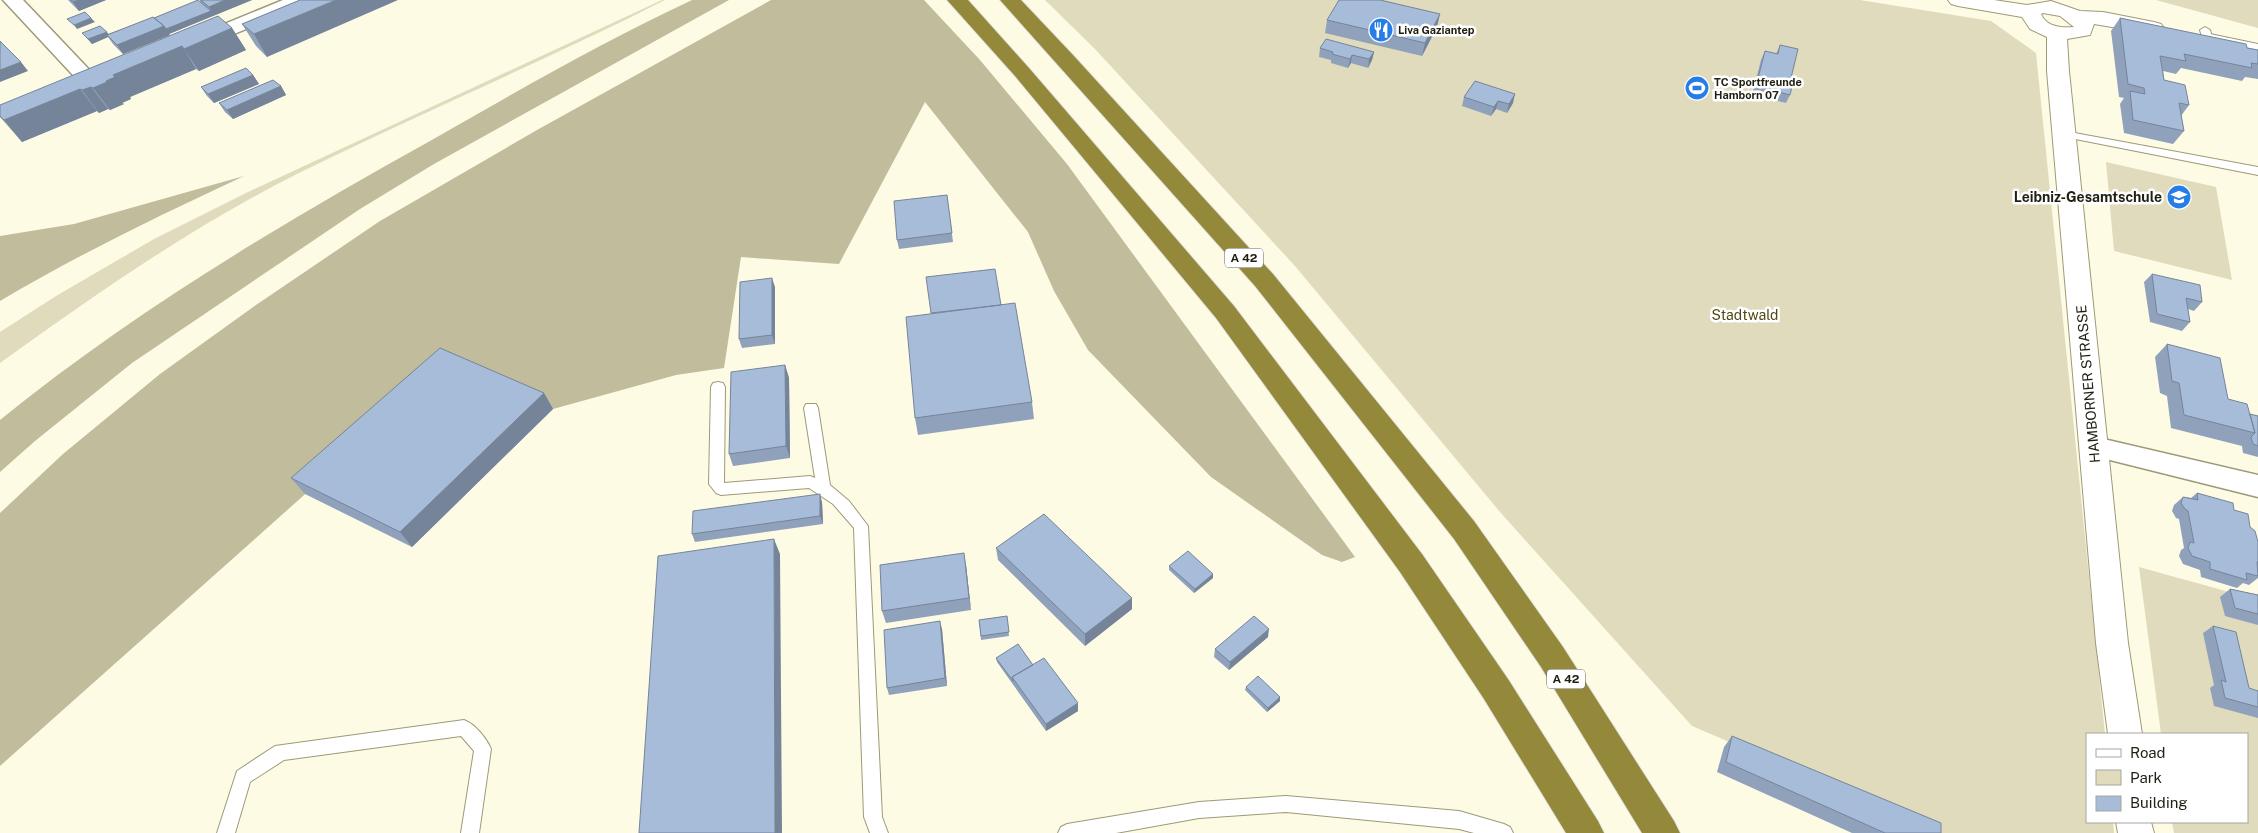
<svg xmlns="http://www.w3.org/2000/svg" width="2258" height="833" viewBox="0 0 2258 833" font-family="'Public Sans',sans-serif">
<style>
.green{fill:#dfdbbc}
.forest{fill:#c0bc9c}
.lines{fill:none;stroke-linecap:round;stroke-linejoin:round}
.service-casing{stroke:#9e9977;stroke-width:2}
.minor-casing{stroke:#9e9977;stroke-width:3}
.tertiary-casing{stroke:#9e9977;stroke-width:2}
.motorway-casing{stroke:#e4e4e3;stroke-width:2}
.service{fill:#fff;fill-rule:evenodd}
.minor{fill:#fff;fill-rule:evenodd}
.tertiary{fill:#fff;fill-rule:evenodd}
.motorway{fill:#94893b;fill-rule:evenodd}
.wall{fill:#90a2bb}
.shaded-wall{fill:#758498}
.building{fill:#a7bcd9;stroke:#758498}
.labels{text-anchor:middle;stroke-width:5;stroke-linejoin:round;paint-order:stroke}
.far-poi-label{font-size:11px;font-weight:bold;fill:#211f12;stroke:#fff;text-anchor:start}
.shield{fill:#fff;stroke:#646259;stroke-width:1}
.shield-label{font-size:12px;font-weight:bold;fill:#211f12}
.poi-label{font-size:14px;font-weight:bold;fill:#211f12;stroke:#fff;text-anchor:end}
.park-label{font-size:14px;fill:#504811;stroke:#fff}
.street-label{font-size:14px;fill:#211f12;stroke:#fff}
</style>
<rect width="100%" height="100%" fill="#fefbe5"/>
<!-- green -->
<path class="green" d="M662 0H665C545 61 420 113 299 173 193 226 96 294 0 363V332L56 296 154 239 246 193Z
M1045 0H1860L1991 21 2036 53 2105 734H2087V822H2113L2114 833H1941L1692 726 1500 512 1295 266 1095 49Z
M2156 0H2258V28Z
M2106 162 2216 187 2232 280 2114 251Z
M2139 567 2258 600V833H2174L2172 822H2247V734H2161Z"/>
<!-- forest -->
<path class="forest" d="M692 0H729L434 164 360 209 132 363 35 441 0 472V420C133 312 281 224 430 141 516 92 602 42 692 0Z
M771 0H924L980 60 1067 164 1355 557 1342 562 1322 555 1211 477 1088 350 1054 291 1028 232 925 102 839 264 741 257 724 368 676 375 553 409 450 365 0 766V513L63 454 160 374 256 305 380 221 537 130Z
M244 176C161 215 79 254 0 301V236L74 224Z"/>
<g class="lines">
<defs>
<path id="service" d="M2205 27 2210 30 2213 40 2212 42 2208 43 2203 40 2200 30Z
M2064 131 2258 167V175L2060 136 2058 134 2060 132Z
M718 382 723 383 725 387 724 483 810 476 815 478 804 408 806 404H816L818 408 830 485 849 501 868 526 882 817 888 833H870L864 817 854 528 833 504 809 488 721 495 716 493 709 484 711 387 713 383Z
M464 720C475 724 487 739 491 749L479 833H461L474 751 461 736 284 760 250 782 235 833H217L237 771 275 746Z
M1286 796 1459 811 1504 824 1510 827 1513 833H1474L1459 829 1286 812 1199 818 1116 833H1058L1061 827 1067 824 1199 802Z"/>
<path id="minor" d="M3 0H23L99 80 102 84 99 88 92 90 85 88Z
M283 0H309L307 4 207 45 200 47 193 45 190 41 193 37Z
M2095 437 2258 475V497L2086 454 2082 447 2086 440Z"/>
<path id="tertiary" d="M1948 0H1994L2027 5 2051 1 2080 11 2103 12 2154 22 2161 24 2164 28 2161 32 2154 34 2094 24 2090 35 2067 39 2069 71 2128 643 2142 734H2108L2096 643 2047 71V37L2030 29 2022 17 1958 6 1951 4ZM2043 13 2060 16 2074 27C2062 28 2046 27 2041 14Z
M2210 34 2258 44V56L2203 44 2200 40 2203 36Z
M2116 822H2151L2154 833H2118Z"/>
<path id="motorway" d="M947 0H968L1029 68 1234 306 1422 554 1508 679 1598 821 1604 833H1566L1484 699 1400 572 1216 318 1015 76Z
M1000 0H1021L1073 55 1273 274 1474 521 1563 647 1674 821 1680 833H1642L1541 667 1454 539 1255 286Z"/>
</defs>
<!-- service casing -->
<use href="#service" class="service-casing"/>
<!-- minor casing -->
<use href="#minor" class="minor-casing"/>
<!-- tertiary casing -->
<use href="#tertiary" class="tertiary-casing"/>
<!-- motorway casing -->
<use href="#motorway" class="motorway-casing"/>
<!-- service -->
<use href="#service" class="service"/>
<!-- minor -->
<use href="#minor" class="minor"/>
<!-- tertiary -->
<use href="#tertiary" class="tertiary"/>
<!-- motorway -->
<use href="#motorway" class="motorway"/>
</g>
<!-- wall -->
<path class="wall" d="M68 0H106L79 11Z
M200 0H252L169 34 170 35 123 54 113 44 108 37 92 44 82 33 108 34 200 2Z
M300 0 267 57 256 46 242 24Z
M2120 18 2258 50V81V79L2245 77 2242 81 2181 68 2176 74 2163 71 2164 80 2189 105 2181 116 2184 131 2173 144 2124 133 2120 104 2124 98 2119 97 2111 31Z
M1327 20 1437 27 1422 56 1325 33Z
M232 28 246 50 199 71 196 69 130 97 131 99 122 103 124 104 110 110 108 109 99 113 97 111 22 142 0 117V105Z
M1780 45 1791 78 1790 95 1786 103 1752 95 1761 60 1765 51 1776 54Z
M1320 48 1374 52 1372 60 1368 68 1351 63 1348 68 1331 63V60L1319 57Z
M253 75 259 84 214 103 207 96 201 87Z
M1475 81 1513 103 1507 113 1496 109 1491 116 1462 106 1464 97Z
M281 86 286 95 233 119 225 112 219 103Z
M947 195 953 242 899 249 897 240Z
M2152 274 2202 302 2194 311 2188 309 2190 322 2182 331 2150 322 2144 282Z
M775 287V344L742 348 739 339Z
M1001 305 1032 402 1034 419 918 435 915 418Z
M2167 344 2228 399 2250 414 2258 416V457L2243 453 2242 446 2171 428 2167 396 2160 393 2155 357Z
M785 365 789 378 790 458 733 466 729 454Z
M544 393 553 409 412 547 305 494 291 478Z
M2197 493 2234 510 2250 527 2258 542V578L2249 585 2243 583 2237 588 2201 577 2200 570 2183 564 2179 556 2181 550 2184 548 2179 519 2176 518 2172 511 2174 505 2183 497 2191 498Z
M822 502 823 524 695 542 692 534Z
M996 548 1132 598V609L1085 646 998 560Z
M966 565 971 610 886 623 882 611Z
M1169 566 1213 574V578L1194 593 1169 570Z
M2230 589 2258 595V625L2225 616 2220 597Z
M1007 616 1009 636 981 640 979 620Z
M2213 626 2249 688 2258 691V718L2214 706 2210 688 2214 685 2203 633Z
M942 629 947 686 889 695 887 688Z
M1268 637 1229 670 1214 657 1215 649Z
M996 658 1033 665 1078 711 1046 731 997 662Z
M1246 687 1280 697V701L1267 712 1245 690Z
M1732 736 1941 833H1852L1717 772 1724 747Z"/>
<!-- shaded-wall -->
<path class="shaded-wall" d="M79 0H106L79 11 73 2Z
M225 0H252L169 34 170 35 123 54 117 45 164 26 211 11 209 7Z
M336 0H398L267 57 254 34Z
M1440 14 1437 27 1422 56 1425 43Z
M91 18 95 22 77 29 74 25Z
M232 28 246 50 199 71 184 49Z
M107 32 110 36 107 35 108 37 92 44 88 39Z
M182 46 196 69 130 97 131 99 122 103 124 104 110 110 93 88 106 81 113 75Z
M1374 52 1372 60 1368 68 1369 59Z
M1352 55 1351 63 1348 68 1350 59Z
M21 62 28 71 0 82V70Z
M253 75 259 84 214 103 208 94Z
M281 86 286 95 233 119 227 110Z
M91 87 108 109 99 113 82 90Z
M80 89 97 111 22 142 4 120Z
M1515 94 1513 103 1507 113 1509 104Z
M1498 101 1496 109 1491 116 1494 107Z
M772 278 775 287V344L772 335Z
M785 365 789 378 790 458 786 446Z
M544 393 553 409 412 547 400 532Z
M820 494 822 502 823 524 820 516Z
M774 539 780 554 782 833H775Z
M964 553 966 565 971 610 969 598Z
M1213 574V578L1194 593 1195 589Z
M1132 598V609L1085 646V634Z
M940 621 942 629 947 686 945 678Z
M1269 629 1268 637 1229 670 1230 662Z
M1280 697V701L1267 712 1268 708Z
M1078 703V711L1046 731V724Z"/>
<!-- building -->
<path class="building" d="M71 0H79L73 2Z
M198 0 211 11 166 29 164 26 154 18Z
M201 0H225L209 7Z
M300 0H336L254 34 242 24Z
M1339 0H1380L1440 14 1425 43 1327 20Z
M85 12 91 18 74 25 67 19Z
M218 16 232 28 184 49 182 46 113 75 115 77 106 81 107 82 93 88 91 87 82 90 80 89 4 120 0 116V105Z
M153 17 164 26 117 45 107 35Z
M2120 18 2246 44 2247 48 2258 50V64L2251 63 2252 68 2184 54 2186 61 2160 56 2164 80 2185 85 2189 105 2179 103 2184 131 2133 120 2130 91 2145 94 2144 88 2128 84Z
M100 26 107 32 88 39 82 33Z
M1326 39 1374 52 1369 59 1352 55 1350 59 1332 54 1333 52 1320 48Z
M0 41 21 62 0 70Z
M1780 45 1798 49 1791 78H1794L1790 95 1756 86 1765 51 1778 54Z
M246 68 253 75 208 94 201 87Z
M273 80 281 86 227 110 219 103Z
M1475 81 1515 94 1509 104 1498 101 1494 107 1464 97Z
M947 195 952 233 897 240 894 201Z
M995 269 1001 305 931 313 926 277Z
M2152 274 2200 285 2202 302 2186 298 2190 322 2157 314Z
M772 278V335L739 339 740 282Z
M1015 303 1032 402 915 418 906 317Z
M2167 344 2220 358 2228 399 2247 404 2255 433 2184 415 2179 383 2172 381Z
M440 348 544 393 400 532 291 478Z
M785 365 786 446 729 454 731 372Z
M2250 414 2258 416V446L2253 444 2251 437 2255 433Z
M2197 493 2233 503 2234 510 2248 514 2250 527 2255 531 2258 542V562H2257L2258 576 2246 573 2247 580 2210 569V562L2192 556 2188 548 2190 542 2194 543 2188 511 2185 509 2181 503 2183 497 2198 500Z
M820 494V516L692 534 693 511Z
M1044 514 1132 598 1085 634 996 548Z
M774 539 775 833H639L658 556Z
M1188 551 1213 574 1195 589 1169 566Z
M964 553 969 598 882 611 880 565Z
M2230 589 2258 595V614L2235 608Z
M1007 616 1009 632 981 636 979 620Z
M1254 616 1269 629 1230 662 1215 649Z
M940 621 945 678 887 688 884 630Z
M2213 626 2236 632 2249 688 2258 691V707L2225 698 2221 680 2226 682Z
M1018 644 1033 665 1012 677 1013 681 996 658Z
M1044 658 1078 703 1046 724 1012 677Z
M1258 676 1280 697 1268 708 1246 687Z
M1732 736 1941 823V833H1885L1726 762Z"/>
<!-- icons -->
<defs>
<symbol id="restaurant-disc" viewBox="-11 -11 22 22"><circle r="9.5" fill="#267de7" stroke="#fff"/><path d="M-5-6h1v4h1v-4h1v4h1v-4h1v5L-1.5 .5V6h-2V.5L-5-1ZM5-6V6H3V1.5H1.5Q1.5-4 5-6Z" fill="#fff"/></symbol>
<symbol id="stadium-disc" viewBox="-11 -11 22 22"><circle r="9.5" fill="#267de7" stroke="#fff"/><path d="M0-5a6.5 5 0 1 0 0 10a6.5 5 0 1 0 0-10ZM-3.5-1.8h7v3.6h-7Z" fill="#fff"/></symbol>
<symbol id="school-disc" viewBox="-11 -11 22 22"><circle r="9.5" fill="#267de7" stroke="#fff"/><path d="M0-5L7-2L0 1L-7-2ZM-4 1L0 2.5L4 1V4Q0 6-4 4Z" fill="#fff"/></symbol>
</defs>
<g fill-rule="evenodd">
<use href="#restaurant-disc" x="1367" y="16" width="28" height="28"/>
<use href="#stadium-disc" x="1683" y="74" width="28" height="28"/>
<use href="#school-disc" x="2165" y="183" width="28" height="28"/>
</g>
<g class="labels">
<!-- far-poi labels -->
<g class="far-poi-label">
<text x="1398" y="34">Liva Gaziantep</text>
<text x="1714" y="86">TC Sportfreunde<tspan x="1714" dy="13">Hamborn 07</tspan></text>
</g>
<!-- shield labels -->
<g class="shield">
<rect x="1225" y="248.5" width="38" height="19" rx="4"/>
<rect x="1547" y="669.5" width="38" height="19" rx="4"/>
</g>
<g class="shield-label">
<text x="1244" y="262">A 42</text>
<text x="1566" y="683">A 42</text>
</g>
<!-- poi labels -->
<g class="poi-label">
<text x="2162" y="202">Leibniz-Gesamtschule</text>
</g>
<!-- park labels -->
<g class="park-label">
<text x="1745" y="320">Stadtwald</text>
</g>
<!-- street labels -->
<g class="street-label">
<text transform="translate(2088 384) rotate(-95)" y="5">HAMBORNER STRASSE</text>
</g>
</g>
<!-- legend -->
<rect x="2086" y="733" width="162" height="90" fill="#ffffff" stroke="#a6a5a0"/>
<rect x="2096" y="749" width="25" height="8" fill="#ffffff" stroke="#a6a5a0"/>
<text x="2130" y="758" font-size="15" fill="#211f12">Road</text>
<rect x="2096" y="770" width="25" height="15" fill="#dfdbbc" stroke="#a6a5a0"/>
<text x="2130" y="783" font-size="15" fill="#211f12">Park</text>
<rect x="2096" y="796" width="25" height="15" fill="#a7bcd9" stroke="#a6a5a0"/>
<text x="2130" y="808" font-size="15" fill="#211f12">Building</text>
</svg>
